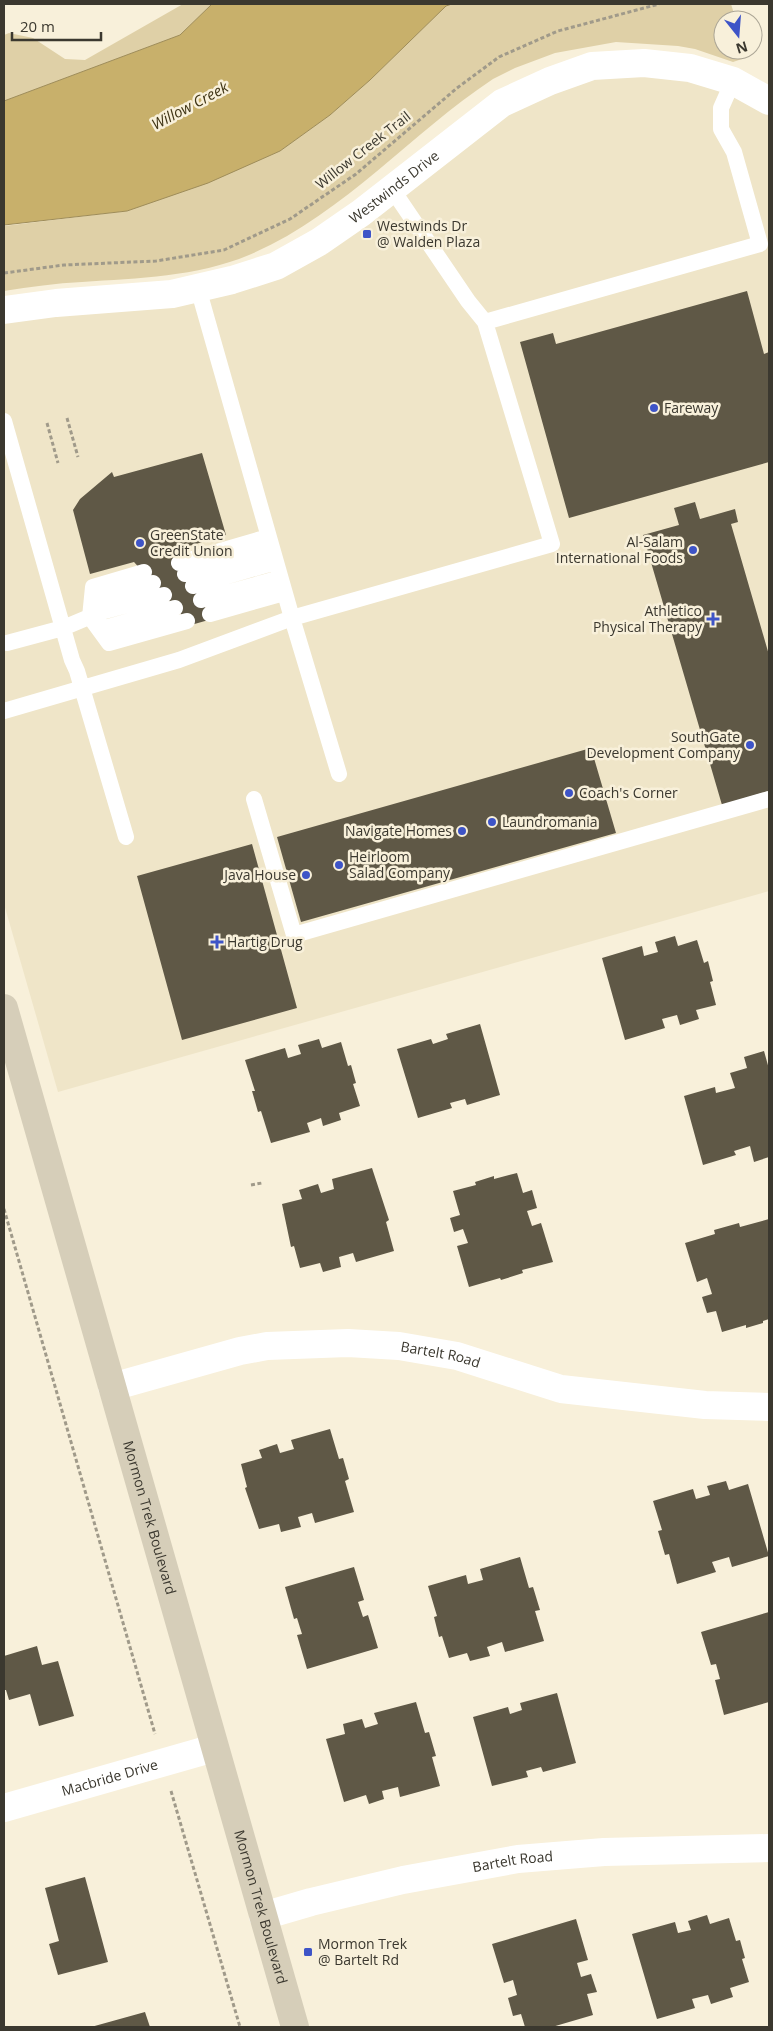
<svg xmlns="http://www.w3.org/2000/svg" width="773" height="2031" viewBox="0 0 773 2031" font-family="'Open Sans',sans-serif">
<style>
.built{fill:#efe5c8}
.green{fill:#dfd0a7}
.water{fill:#c8b06b;stroke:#9e8c59}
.building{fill:#5f5846}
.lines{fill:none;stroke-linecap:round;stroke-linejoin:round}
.path{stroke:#a09a8a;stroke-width:3;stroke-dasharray:4 2.5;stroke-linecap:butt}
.service{stroke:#fff;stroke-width:16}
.minor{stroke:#fff;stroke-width:28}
.secondary{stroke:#d6ceb9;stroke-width:28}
.poi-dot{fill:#3e54c7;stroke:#f8f0da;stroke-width:2}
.labels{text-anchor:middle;stroke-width:5;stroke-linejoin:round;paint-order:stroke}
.street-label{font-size:14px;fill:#3b382f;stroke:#f8f0da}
.poi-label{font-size:14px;fill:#3b382f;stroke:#f8f0da;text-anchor:start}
.water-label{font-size:15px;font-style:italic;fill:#3f3415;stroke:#f8f0da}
</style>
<rect width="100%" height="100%" fill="#f8f0da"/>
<!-- built -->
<path class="built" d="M644 63 755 93 769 116V891L58 1092 4 904V310L276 266 502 103Z"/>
<!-- green -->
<path class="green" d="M183 4H212L180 35 4 101V35L9 33 33 38 65 59 85 60Z
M452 4H731L736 20H723V50H743L745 58 733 62 695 49 678 46 616 42 555 53 515 68 493 79C410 134 343 215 249 255 196 277 139 278 82 282 56 283 30 287 4 291V226L127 211 280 151 330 115 370 80 446 6Z"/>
<!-- water -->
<path class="water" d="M212 4H452L446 6 370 80 330 115 280 151 208 183 127 211 4 225V101L180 35Z"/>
<!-- building -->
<path class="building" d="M747 291 764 354 769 352V462L569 518 520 342 553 333 556 344Z
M202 453 226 535 172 551 212 619 191 625 134 562 90 574 73 510 80 499 112 472 114 477Z
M695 502 700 519 735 509 738 522 731 524 769 655V791L722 805 643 535 679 525 674 508Z
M591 748 616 833 301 922 277 837Z
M252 844 297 1008 182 1040 137 876Z
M675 936 678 946 697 940 704 963 708 961 713 981 710 982 716 1005 696 1010 699 1019 680 1025 677 1015 662 1019 665 1028 625 1040 602 958 642 946 644 956 658 952 655 942Z
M480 1024 500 1095 467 1105 465 1099 450 1103 452 1108 418 1118 397 1049 431 1039 433 1044 448 1039 446 1034Z
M319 1039 322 1048 341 1042 348 1066 351 1065 356 1083 353 1084 360 1106 339 1113 341 1120 323 1126 321 1118 307 1123 310 1132 271 1143 261 1111 258 1112 252 1091H255L245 1060 285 1048 288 1058 301 1054 298 1045Z
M764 1051 769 1069V1157L754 1162 750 1146 734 1151 736 1155 703 1165 684 1096 715 1087 716 1093 735 1088 730 1073 747 1068 744 1057Z
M372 1168 389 1220 386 1222 394 1251 356 1262 353 1253 339 1257 341 1267 323 1272 320 1263 300 1268 294 1246 291 1247 282 1204 302 1199 299 1190 318 1184 321 1193 334 1189 332 1179Z
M517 1173 523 1193 532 1190 537 1208 527 1211 532 1226 541 1223 553 1262 522 1270 523 1273 501 1280 500 1278 469 1287 457 1246 468 1243 463 1229 454 1232 450 1218 460 1215 453 1191 476 1185 475 1182 494 1176V1179Z
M769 1219V1319L763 1321V1323L746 1328V1325L722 1332 716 1311 707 1313 702 1297 712 1294 707 1278 697 1282 685 1243 715 1234 714 1230 739 1223 740 1227Z
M330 1429 339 1459 343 1458 349 1479 345 1481 354 1512 315 1523 312 1513 298 1517 301 1527 281 1532 279 1524 259 1529 245 1488 247 1487 241 1464 262 1458 259 1450 277 1444 280 1453 294 1449 291 1440Z
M726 1481 729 1490 748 1484 769 1556 732 1567 729 1557 712 1562 716 1572 677 1584 669 1554 665 1555 658 1531 662 1530 653 1501 693 1489 696 1499 710 1495 707 1486Z
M520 1557 529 1588 533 1587 540 1610 535 1611 544 1641 505 1652 502 1642 487 1647 490 1656 470 1661 467 1653 449 1658 442 1636 439 1637 434 1617 437 1616 428 1586 466 1575 468 1584 483 1580 480 1569Z
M354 1567 364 1600 358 1602 363 1617 368 1615 378 1648 307 1669 297 1635 302 1634 297 1618 294 1619 285 1587Z
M769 1612V1702L724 1715 715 1680 720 1679 716 1664 711 1665 701 1632Z
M37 1646 42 1665 58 1661 74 1716 39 1726 30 1694 9 1700 6 1690H4V1656Z
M557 1693 576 1763 543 1772 541 1767 526 1771 528 1777 492 1786 473 1717 508 1707 510 1714 522 1710 520 1703Z
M416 1702 425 1733 429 1732 436 1756 432 1757 440 1786 400 1797 398 1787 382 1791 384 1799 369 1804 366 1795 344 1802 326 1739 345 1734 343 1724 362 1719 365 1728 378 1724 374 1713Z
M85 1877 108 1962 58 1975 49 1944 59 1941 45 1888Z
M707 1915 710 1924 729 1918 736 1941 740 1940 745 1958 742 1959 749 1982 730 1988 733 1997 711 2004 708 1995 692 1999 695 2008 657 2019 632 1934 675 1922 678 1933 691 1930 688 1921Z
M576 1919 588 1960 577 1963 581 1977 591 1974 597 1992 587 1994 593 2015 552 2027H525L521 2014 513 2016 508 1998 517 1995 513 1980 504 1983 492 1944Z
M145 2012 150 2027H91Z"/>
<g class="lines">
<!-- path -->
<path class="path" d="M4 273 64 265 156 261 224 250 290 219 356 174 457 88 499 57 558 31 659 4
M67 418 78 457
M47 423 58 463
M251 1185 262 1183
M4 1209 155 1734
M171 1791 240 2027"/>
<!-- service -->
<path class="service" d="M392 189 468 301 485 322
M198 288 292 618 339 774
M4 421 72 660 77 671 126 837
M179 563 268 537
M144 572 93 587 90 617 109 643 187 621
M185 574 272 549
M193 586 276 562
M201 600 280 578
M92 612 97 599 153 583
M210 614 284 593
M92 618 105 628 175 608
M7 643 63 628 101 612 164 595
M4 711 179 660 292 618 552 544 485 322 760 244 734 152 721 129V108L733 81
M254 799 294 935 769 799"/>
<!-- minor -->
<g class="minor">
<path id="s1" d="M4 310 56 303 172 294 232 280 276 266 319 242 361 213 502 103 550 81 592 66 644 63 690 68 733 81 769 101"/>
<path id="s2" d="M112 1387 240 1351 267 1346 348 1343 399 1346 457 1356 561 1389 705 1405 769 1407"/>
<path id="s3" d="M4 1808 214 1748"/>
<path id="s4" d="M263 1916 311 1902 403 1880 518 1859 604 1852 769 1848"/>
</g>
<!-- secondary -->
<path class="secondary" id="s5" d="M4 1008 295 2027"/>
</g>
<!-- markers -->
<g class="poi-dot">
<rect x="362" y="229" width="10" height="10" rx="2.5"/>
<circle cx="654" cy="408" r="5"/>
<circle cx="140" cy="543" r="5"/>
<circle cx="693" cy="550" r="5"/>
<path d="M710.5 611.5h5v5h5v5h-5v5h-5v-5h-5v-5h5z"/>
<circle cx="750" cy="745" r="5"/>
<circle cx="569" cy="793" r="5"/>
<circle cx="492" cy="822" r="5"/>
<circle cx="462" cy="831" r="5"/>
<circle cx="339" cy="865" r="5"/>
<circle cx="306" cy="875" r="5"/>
<path d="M214.5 934.5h5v5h5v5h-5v5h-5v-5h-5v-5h5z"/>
<rect x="303" y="1947" width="10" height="10" rx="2.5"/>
</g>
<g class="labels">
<!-- street labels -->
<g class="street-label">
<text transform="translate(363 150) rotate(-38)" y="5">Willow Creek Trail</text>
<text dy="5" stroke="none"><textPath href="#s1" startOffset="419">Westwinds Drive</textPath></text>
<text dy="5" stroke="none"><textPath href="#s2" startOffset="335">Bartelt Road</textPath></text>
<text dy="5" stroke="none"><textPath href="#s5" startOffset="530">Mormon Trek Boulevard</textPath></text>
<text dy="5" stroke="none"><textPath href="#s3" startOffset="110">Macbride Drive</textPath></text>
<text dy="5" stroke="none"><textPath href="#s4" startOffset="256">Bartelt Road</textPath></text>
<text dy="5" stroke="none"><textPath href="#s5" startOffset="935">Mormon Trek Boulevard</textPath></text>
</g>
<!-- poi labels -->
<g class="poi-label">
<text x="377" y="231">Westwinds Dr<tspan x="377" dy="16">@ Walden Plaza</tspan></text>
<text x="664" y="413">Fareway</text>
<text x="150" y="540">GreenState<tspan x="150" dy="16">Credit Union</tspan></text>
<text x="683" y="547" text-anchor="end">Al-Salam<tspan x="683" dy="16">International Foods</tspan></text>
<text x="702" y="616" text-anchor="end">Athletico<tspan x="702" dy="16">Physical Therapy</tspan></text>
<text x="740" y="742" text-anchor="end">SouthGate<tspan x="740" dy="16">Development Company</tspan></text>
<text x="579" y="798">Coach's Corner</text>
<text x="502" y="827">Laundromania</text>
<text x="452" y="836" text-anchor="end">Navigate Homes</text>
<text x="349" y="862">Heirloom<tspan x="349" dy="16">Salad Company</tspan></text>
<text x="296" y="880" text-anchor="end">Java House</text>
<text x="227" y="947">Hartig Drug</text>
<text x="318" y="1949">Mormon Trek<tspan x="318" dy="16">@ Bartelt Rd</tspan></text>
</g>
<!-- water labels -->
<g class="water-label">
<text transform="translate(190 106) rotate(-28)" y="5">Willow Creek</text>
</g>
</g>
<!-- border -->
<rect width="773" height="2031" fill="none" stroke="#3b382f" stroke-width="10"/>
<!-- north arrow -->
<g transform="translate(738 35) rotate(163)"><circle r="24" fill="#f8f0da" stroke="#aca696"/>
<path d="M0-4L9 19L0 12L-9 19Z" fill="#3e54c7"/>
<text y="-8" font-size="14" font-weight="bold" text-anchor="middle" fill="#3b382f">N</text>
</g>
<!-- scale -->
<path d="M12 32v8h89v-8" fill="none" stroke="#3b382f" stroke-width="2.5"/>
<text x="20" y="32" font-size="15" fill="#3b382f" stroke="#f8f0da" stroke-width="4" paint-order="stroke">20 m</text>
</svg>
